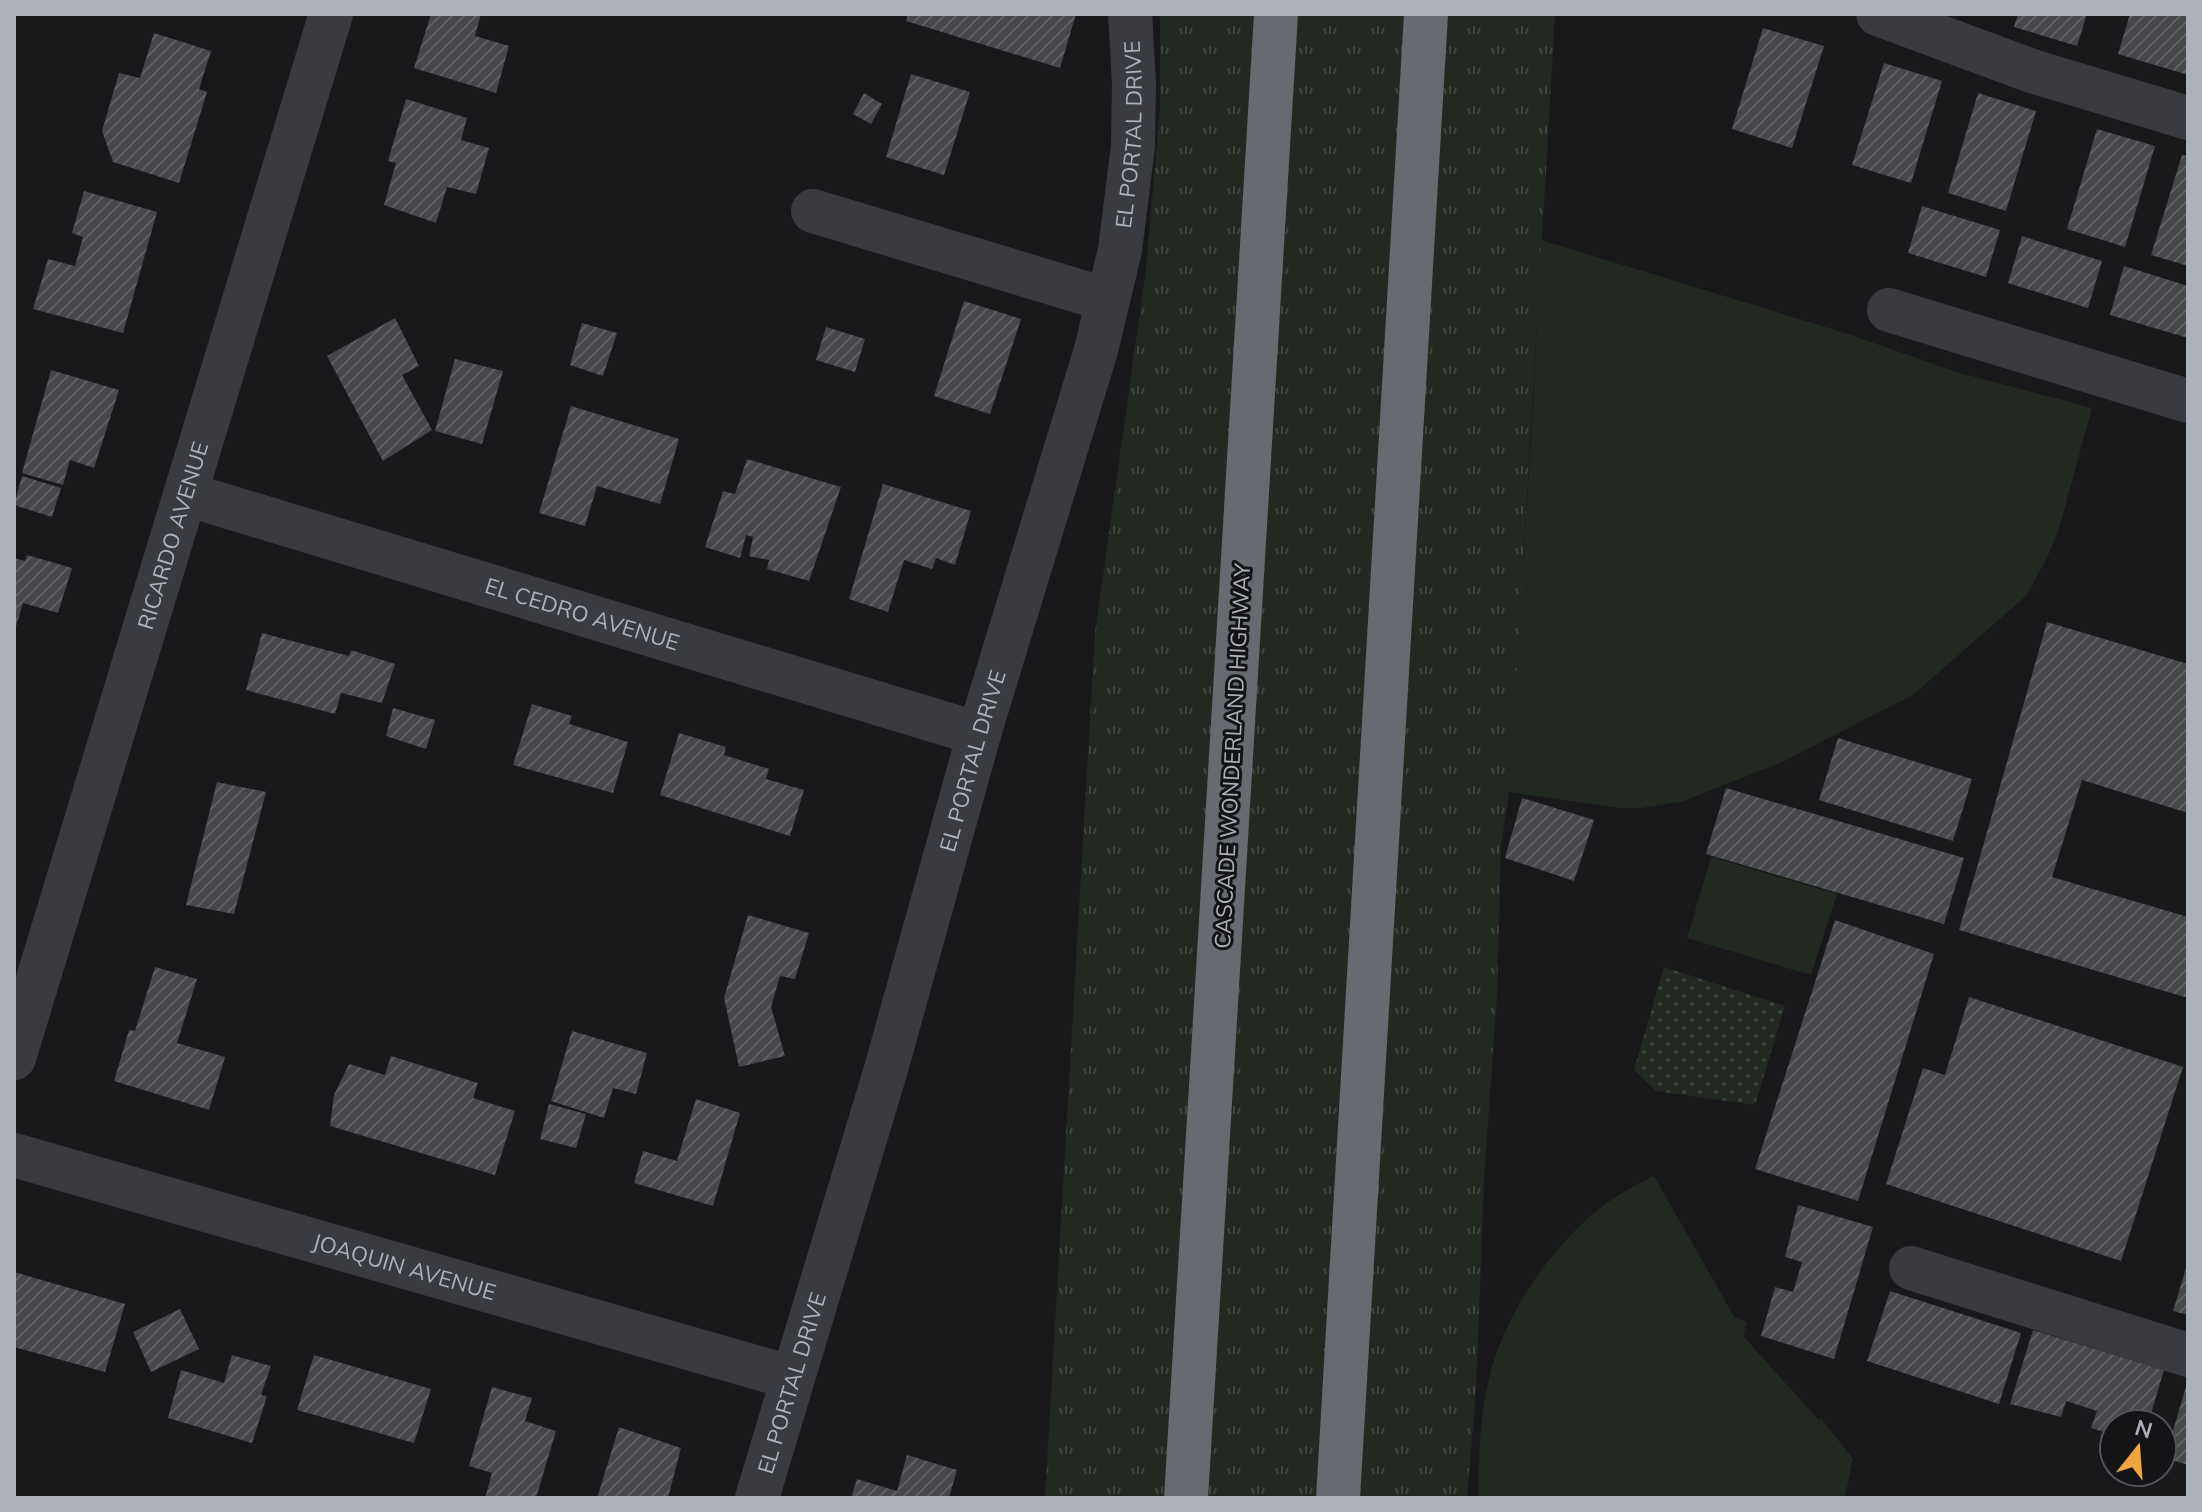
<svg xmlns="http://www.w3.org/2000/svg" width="2202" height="1512" viewBox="0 0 2202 1512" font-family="Mulish,sans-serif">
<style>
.grass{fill:url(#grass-tufts)}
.park{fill:url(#park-dots)}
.pitch{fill:#212921}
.building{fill:url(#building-hatch)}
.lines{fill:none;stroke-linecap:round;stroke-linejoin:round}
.minor{stroke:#3a3b40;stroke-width:44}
.highway{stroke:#666a71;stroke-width:44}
.labels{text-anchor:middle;stroke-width:6;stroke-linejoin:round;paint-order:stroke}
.street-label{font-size:22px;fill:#acb1ba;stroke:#141416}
</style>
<defs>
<pattern id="grass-tufts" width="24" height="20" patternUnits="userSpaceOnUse" patternTransform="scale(2)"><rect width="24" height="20" fill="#212921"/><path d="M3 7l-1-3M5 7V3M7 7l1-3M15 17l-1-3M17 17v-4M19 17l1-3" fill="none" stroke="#3f463f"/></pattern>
<pattern id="park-dots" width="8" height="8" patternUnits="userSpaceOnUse" patternTransform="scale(2)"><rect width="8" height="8" fill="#212921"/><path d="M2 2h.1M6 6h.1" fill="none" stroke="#3f463f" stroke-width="1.8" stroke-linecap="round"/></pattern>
<pattern id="building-hatch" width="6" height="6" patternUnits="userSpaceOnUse" patternTransform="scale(2)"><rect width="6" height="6" fill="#46474b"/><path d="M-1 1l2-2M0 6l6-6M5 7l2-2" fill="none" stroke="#5e5f63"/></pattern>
</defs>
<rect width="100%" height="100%" fill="#19191b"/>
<!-- grass -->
<path class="grass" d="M1160 14H1555L1515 704 1509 792 1501 846 1497 995 1484 1179 1476 1392 1467 1498H1045L1095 633 1146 269 1160 109Z"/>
<!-- park -->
<path class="park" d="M1664 967 1785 1006 1755 1105 1656 1091 1634 1070Z"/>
<!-- pitch -->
<path class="pitch" d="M1541 240 1845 333 1960 373 2092 408 2059 529 2047 558 2026 596 1913 695 1780 763 1684 801 1642 808H1619L1509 792 1533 407Z
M1711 857 1837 894 1811 975 1687 938Z
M1654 1176 1735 1318 1747 1322 1743 1336 1819 1420 1821 1418 1853 1459 1845 1496 1479 1498C1478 1458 1480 1414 1490 1375 1506 1311 1553 1244 1605 1204 1620 1193 1637 1184 1654 1176Z"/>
<!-- building -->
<path class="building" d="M431 14H481L475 36 509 46 496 93 414 68Z
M908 14H1076L1060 68 906 21Z
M2018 14H2087L2077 46 2014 27Z
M2130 14H2188V75L2118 54Z
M1763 28 1824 46 1792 148 1732 129Z
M154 33 211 51 199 89 207 92 179 183 113 162 102 131 119 73 140 78Z
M1884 63 1942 81 1911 183 1852 165Z
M911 74 970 92 944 175 886 157Z
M864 93 882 104 871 124 853 114Z
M1978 93 2036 111 2006 211 1948 193Z
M406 99 467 118 461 140 489 148 476 194 447 187 436 223 384 205 396 163 388 161Z
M2097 129 2155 146 2125 247 2067 229Z
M2182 155 2188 156V266L2151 255Z
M84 191 157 212 123 333 33 309 48 259 75 266 83 237 72 233Z
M1922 206 2000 230 1986 277 1908 253Z
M2022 236 2102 261 2088 308 2008 283Z
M2124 266 2188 286V338L2110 315Z
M964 301 1021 319 990 414 934 396Z
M395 318 419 366 402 375 432 430 383 461 327 356Z
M582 323 617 333 603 376 570 365Z
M826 327 865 339 855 372 816 360Z
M455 359 503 371 482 444 435 431Z
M51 370 119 390 94 468 70 460 63 485 22 473Z
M571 406 679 439 660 504 597 486 585 526 539 513Z
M747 459 841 487 809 581 767 569 769 560 749 556 753 537 746 535 740 558 705 547 723 491 735 494Z
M22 476 61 488 52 517 14 505Z
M883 484 971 511 955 565 936 558 932 569 904 560 888 612 849 599Z
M27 555 72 568 58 613 23 603 14 633V558L25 561Z
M2047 622 2188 664V813L2082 780 2052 877 2188 917V998L1959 930Z
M262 633 349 656 351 650 395 664 382 703 341 693 335 714 246 690Z
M532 704 572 716 569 724 628 742 613 793 513 765Z
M393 708 435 720 426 749 386 736Z
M679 733 726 747 724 755 769 769 766 779 804 790 790 836 660 795Z
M1838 738 1972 779 1953 841 1819 800Z
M217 782 266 792 234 914 186 905Z
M1726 788 1964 858 1944 924 1706 854Z
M1522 798 1594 820 1574 881 1505 858Z
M748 915 809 933 795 979 780 976 771 1007 785 1056 739 1067 724 998Z
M1835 920 1934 954 1858 1201 1755 1169Z
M155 967 197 979 177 1043 225 1057 209 1110 114 1081 129 1030 135 1031Z
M1969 997 2183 1067 2121 1261 1886 1184 1923 1068 1945 1075Z
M572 1031 647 1053 636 1094 613 1088 604 1118 551 1101Z
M391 1056 478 1083 473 1098 515 1111 495 1175 330 1126 334 1095 349 1064 385 1075Z
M696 1099 740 1113 713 1206 634 1183 643 1151 677 1161Z
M549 1104 586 1114 576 1148 540 1139Z
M1798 1205 1873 1227 1834 1359 1761 1336 1775 1287 1793 1292 1802 1262 1785 1257Z
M2187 1265H2188V1315L2173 1311Z
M14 1272 125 1304 105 1372 14 1347Z
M1890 1291 2021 1333 1999 1404 1867 1361Z
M180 1309 199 1349 151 1372 133 1332Z
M2033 1330 2164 1370 2148 1424H2114V1435L2091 1428 2097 1411 2066 1401 2061 1417 2010 1404Z
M232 1355 271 1366 261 1395 267 1396 252 1443 168 1418 181 1370 224 1383Z
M314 1355 431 1389 414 1443 297 1410Z
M2187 1383H2188V1465L2165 1458Z
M492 1387 532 1398 525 1421 556 1431 536 1498H485L492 1473 469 1466Z
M619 1427 681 1448 668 1498H597Z
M907 1455 957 1470 949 1498H851L857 1479 897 1491Z"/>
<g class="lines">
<!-- minor -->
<g class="minor">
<path d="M1878 14 2032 71 2188 118"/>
<path d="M813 211 1108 300"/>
<path d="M1889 310 2188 401"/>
<path id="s1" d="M186 494 979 734"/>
<path id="s2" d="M14 1058 331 14"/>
<path id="s3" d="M14 1155 793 1378"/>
<path d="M1911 1268 2188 1355"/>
<path id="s4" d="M757 1498 886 1069 979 734 1096 350 1120 250 1133 146 1134 82 1130 14"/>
</g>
<!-- highway -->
<path class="highway" d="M1186 1498 1276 14
M1338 1498 1426 14"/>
</g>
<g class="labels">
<!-- street labels -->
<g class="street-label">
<text dy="8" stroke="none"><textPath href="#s4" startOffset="1416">EL PORTAL DRIVE</textPath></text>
<text dy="8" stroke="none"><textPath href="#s2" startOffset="546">RICARDO AVENUE</textPath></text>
<text dy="8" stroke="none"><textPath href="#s1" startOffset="414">EL CEDRO AVENUE</textPath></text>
<text transform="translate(1232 756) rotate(-87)" y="8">CASCADE WONDERLAND HIGHWAY</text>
<text dy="8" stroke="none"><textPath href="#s4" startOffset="768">EL PORTAL DRIVE</textPath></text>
<text dy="8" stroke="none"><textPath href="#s3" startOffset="406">JOAQUIN AVENUE</textPath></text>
<text dy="8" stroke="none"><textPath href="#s4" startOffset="120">EL PORTAL DRIVE</textPath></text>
</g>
</g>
<!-- border -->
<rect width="2202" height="1512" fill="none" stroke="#acb1ba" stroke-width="32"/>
<!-- north arrow -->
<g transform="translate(2138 1448) rotate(17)"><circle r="38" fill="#141416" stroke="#515358" stroke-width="2"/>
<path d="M0-6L14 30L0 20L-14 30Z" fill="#eea63e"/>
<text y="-12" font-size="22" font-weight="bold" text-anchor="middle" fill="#acb1ba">N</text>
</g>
</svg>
